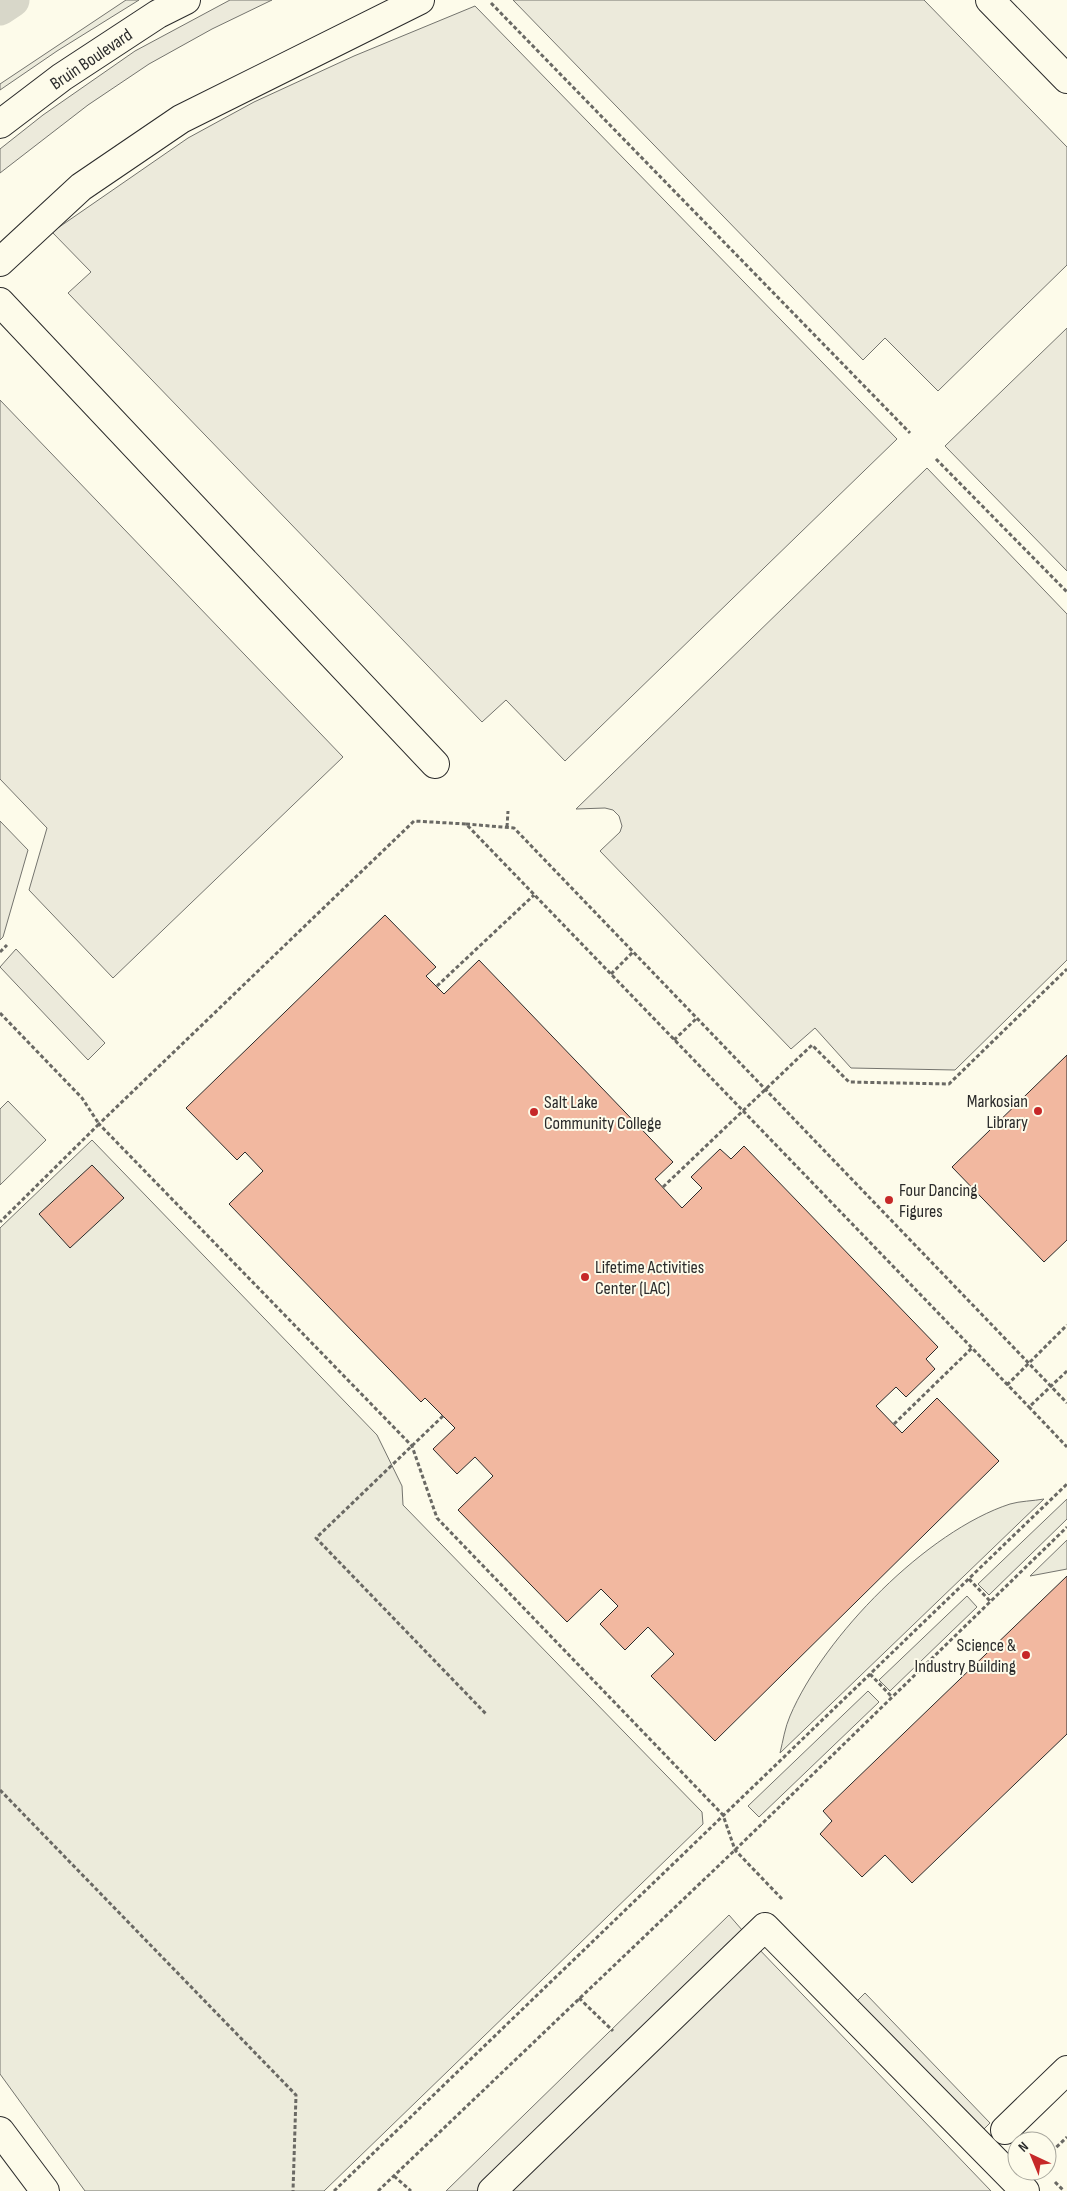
<svg xmlns="http://www.w3.org/2000/svg" width="1067" height="2191" viewBox="0 0 1067 2191" font-family="'Sofia Sans Condensed',sans-serif">
<style>
.green{fill:#ecebdb;stroke:#74746e}
.parking{fill:#eceadb;stroke:#74746e}
.lines{fill:none;stroke-linecap:round;stroke-linejoin:round}
.canal{stroke:#d8d7c9;stroke-width:35}
.building{fill:#f2b8a0;stroke:#2b2b2b}
.minor-casing{stroke:#2b2b2b;stroke-width:30}
.path{stroke:#6a6964;stroke-width:3;stroke-dasharray:4 2.5;stroke-linecap:butt}
.minor{stroke:#fdfbea;stroke-width:28}
.poi-dot{fill:#c62828;stroke:#fdfbea;stroke-width:2}
.labels{text-anchor:middle;stroke-width:4;stroke-linejoin:round;paint-order:stroke}
.street-label{font-size:18px;fill:#2b2b2b;stroke:#fdfbea}
.poi-label{font-size:18px;fill:#2b2b2b;stroke:#fdfbea;text-anchor:start}
</style>
<rect width="100%" height="100%" fill="#fdfbea"/>
<!-- green -->
<path class="green" d="M126 0H139L57 51 0 90V84Z
M8 1101 46 1140 0 1185V1109Z
M92 1140 377 1435 402 1486 403 1505 702 1812 703 1824 324 2191H85L0 2074V1228Z
M1044 1499 780 1753C783 1741 785 1727 790 1716 824 1636 927 1531 1010 1504 1020 1501 1033 1501 1044 1499Z
M1067 1499V1519L989 1595 978 1584Z
M1067 1540V1569L1030 1576Z
M967 1596 977 1607 890 1691 879 1680Z
M868 1691 879 1702 759 1817 748 1806Z"/>
<!-- parking -->
<path class="parking" d="M230 0H272L212 29 149 64 88 105 0 173V149L43 115 135 51Z
M513 0H924L1067 147V265L938 391 885 338 863 360Z
M475 6 897 439 565 761 506 700 482 722 68 293 91 272 52 232 188 138 254 102 354 56Z
M1067 328V571L945 446Z
M0 400 343 757 113 978 29 890 47 828 0 779Z
M927 468 1067 614V960L955 1070 851 1068 815 1028 791 1049 600 851 620 832 622 826 619 816 613 810 605 808 576 809Z
M0 821 28 850 3 937 0 940Z
M16 949 105 1043 88 1060 0 967Z
M729 1915 756 1946 991 2191H446Z
M865 1993 990 2123 979 2134 854 2004Z"/>
<g class="lines">
<!-- canal -->
<path class="canal" d="M0 8 12 0"/>
</g>
<!-- building -->
<path class="building" d="M385 915 436 967 426 976 444 994 479 960 673 1162 655 1179 682 1208 702 1188 691 1177 720 1149 731 1159 744 1146 938 1347 926 1359 935 1369 906 1397 896 1387 876 1406 902 1433 937 1398 999 1461 715 1741 651 1676 674 1654 648 1627 625 1650 600 1624 618 1606 601 1589 567 1622 458 1510 493 1476 475 1457 457 1474 433 1449 455 1428 425 1398 421 1402 229 1204 263 1171 245 1152 237 1160 186 1108Z
M1067 1055V1240L1044 1262 952 1167Z
M92 1165 124 1198 70 1248 39 1214Z
M1067 1576V1734L912 1883 885 1855 862 1877 820 1834 832 1821 823 1811Z"/>
<g class="lines">
<defs>
<path id="minor" d="M990 0 1067 79
M0 124 62 77 158 14 186 0
M0 262 81 187 181 119 420 0
M0 302 435 764
M1005 2130 1067 2070
M0 2131 45 2191
M492 2191 765 1927 1025 2191"/>
</defs>
<!-- minor casing -->
<use href="#minor" class="minor-casing"/>
<!-- path -->
<path class="path" d="M491 3 910 433
M936 459 1067 592
M466 824 514 828 1067 1403
M507 827 508 811
M0 952 7 945
M611 974 633 952
M437 986 534 895
M0 1013 82 1098 99 1124 0 1222
M674 1040 697 1018
M663 1187 812 1045 849 1082 949 1084 1067 969
M1067 1371 1029 1407 1067 1447
M1007 1385 1067 1325
M443 1416 316 1538 487 1715
M894 1424 972 1348
M969 1579 990 1601
M870 1674 892 1697
M0 1790 296 2095 293 2191
M782 1899 735 1850 723 1815 437 1518 412 1446 99 1124 414 821 466 824 1029 1407
M579 1998 613 2031
M1047 2156 1067 2137
M394 2176 411 2191
M1055 2182 1064 2191
M334 2191 1067 1484
M378 2191 735 1850 1067 1527"/>
<!-- minor -->
<use href="#minor" class="minor"/>
</g>
<!-- markers -->
<g class="poi-dot">
<circle cx="1038" cy="1111" r="5"/>
<circle cx="534" cy="1112" r="5"/>
<circle cx="889" cy="1200" r="5"/>
<circle cx="585" cy="1277" r="5"/>
<circle cx="1026" cy="1655" r="5"/>
</g>
<g class="labels">
<!-- street labels -->
<g class="street-label">
<text transform="translate(91 59) rotate(-34)" y="6">Bruin Boulevard</text>
</g>
<!-- poi labels -->
<g class="poi-label">
<text x="1028" y="1107" text-anchor="end">Markosian<tspan x="1028" dy="21">Library</tspan></text>
<text x="544" y="1108">Salt Lake<tspan x="544" dy="21">Community College</tspan></text>
<text x="899" y="1196">Four Dancing<tspan x="899" dy="21">Figures</tspan></text>
<text x="595" y="1273">Lifetime Activities<tspan x="595" dy="21">Center (LAC)</tspan></text>
<text x="1016" y="1651" text-anchor="end">Science &amp;<tspan x="1016" dy="21">Industry Building</tspan></text>
</g>
</g>
<!-- north arrow -->
<g transform="translate(1032 2156) rotate(316)"><circle r="24" fill="#fdfbea" stroke="#a9a89e"/>
<path d="M0-4L9 19L0 12L-9 19Z" fill="#c62828"/>
<text y="-8" font-size="14" font-weight="bold" text-anchor="middle" fill="#2b2b2b">N</text>
</g>
</svg>
